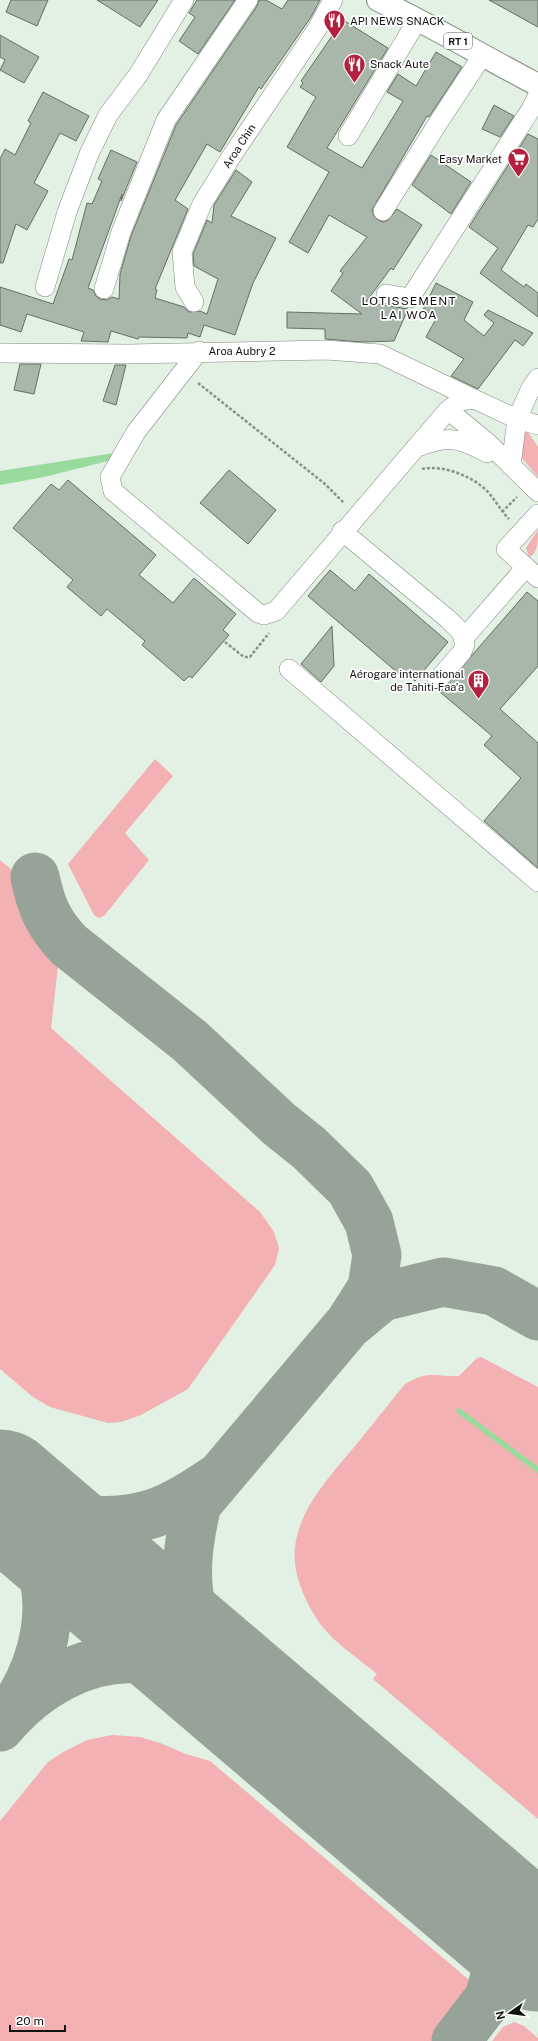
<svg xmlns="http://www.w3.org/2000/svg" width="538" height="2041" viewBox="0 0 538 2041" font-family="'Public Sans',sans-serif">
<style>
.green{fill:#f3b1b3}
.water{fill:#99da9f}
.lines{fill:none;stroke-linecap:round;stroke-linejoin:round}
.stream{stroke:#99da9f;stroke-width:5.5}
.taxiway{stroke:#97a298;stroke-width:49}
.runway{stroke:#97a298;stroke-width:123}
.building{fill:#a9b7aa;stroke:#626f63}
.minor-casing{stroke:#7d8a7e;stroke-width:20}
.major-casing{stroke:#7d8a7e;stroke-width:24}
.path{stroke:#869087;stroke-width:2.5;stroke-dasharray:3 2;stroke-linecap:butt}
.minor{stroke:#fff;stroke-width:19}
.major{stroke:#fff;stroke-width:22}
.labels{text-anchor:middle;stroke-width:3.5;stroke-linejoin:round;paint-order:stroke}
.shield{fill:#fff;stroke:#585a58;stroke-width:1}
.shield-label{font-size:10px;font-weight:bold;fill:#101410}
.poi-label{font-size:11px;fill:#101410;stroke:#fff;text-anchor:start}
.street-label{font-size:11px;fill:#101410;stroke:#fff}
.neighbourhood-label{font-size:12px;letter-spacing:1px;fill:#101410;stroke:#fff}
</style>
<rect width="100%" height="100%" fill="#e2f1e3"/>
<!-- green -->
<path class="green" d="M526 429 538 447V477L521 457V433Z
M538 530C538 540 538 554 529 557L526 548Z
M155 759 173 776 125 833 149 860 104 916 99 918 94 915 68 864Z
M0 860 18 875 32 917 58 966 51 1028 260 1212 274 1232 279 1248 275 1265 188 1389 141 1415 121 1422 108 1423 50 1407 33 1397 0 1369Z
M481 1357 538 1387V1819L373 1679 377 1674C357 1657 329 1640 315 1616 303 1597 292 1570 295 1547 300 1507 331 1475 355 1446 372 1425 388 1405 405 1384 429 1370 434 1377 459 1376L477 1358Z
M112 1735 140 1737 160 1743 186 1754 210 1761 481 1990 440 2041H0V1821L48 1762 65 1751 87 1740Z
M514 2022 524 2026 538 2038V2041H492L503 2027Z"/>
<!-- water -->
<path class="water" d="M114 453 112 460 44 477 0 485V471Z"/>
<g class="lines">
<!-- stream -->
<path class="stream" d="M459 1411 538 1470"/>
<!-- taxiway -->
<path class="taxiway" d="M35 877C41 906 48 923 69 945L190 1041 279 1124 309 1148 350 1188 369 1222 377 1255 372 1288 349 1324
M0 1487C15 1495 30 1506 45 1512 56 1516 70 1517 81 1519 142 1526 170 1510 219 1477
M0 1499C12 1516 25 1533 35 1553 59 1603 44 1664 14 1708
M217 1676C209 1654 197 1632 192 1610 183 1574 189 1539 197 1504L347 1326 382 1297 443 1282 494 1291 538 1316
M0 1727C33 1687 85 1655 138 1659 165 1662 191 1671 217 1676
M489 1998 500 1958 494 1933 492 1910
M456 2041 489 1998 510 1983 538 1978"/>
<!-- runway -->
<path class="runway" d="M0 1491 538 1950"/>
</g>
<!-- building -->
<path class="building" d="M11 0H48L37 26 6 12Z
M97 0H158L140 27Z
M197 0H235L198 54 179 41 195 17 189 13Z
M259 0H266L282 9 288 0H320L311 17 261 89 259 87 220 152 207 144 175 200 188 209 155 289 157 290 155 298 184 307 189 312 200 311 207 314 218 279 194 266 193 254 207 220 212 223 214 205 236 170 252 182 231 216 276 238 253 283 235 335 204 325 200 337 188 333 187 338 139 337 138 339 111 331 108 342 81 341 84 332 27 314 21 332 0 325V287L53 304 69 259 72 260 87 203 92 204 102 181 98 179 111 150 137 162 121 201 122 194 88 288 93 290 96 296 100 299 107 300 112 297 119 299 120 274 131 236 176 125 257 6Z
M489 0H538V27Z
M343 20 388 48 327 148 362 168 403 101 387 92 398 74 416 86 436 52 462 67 429 117 427 116 372 210 374 216 378 220 383 222 388 220 397 209 422 225 393 270 391 268 366 302 408 309 394 341 362 342 325 339V329L287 328V312L362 314 331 291 343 273 340 271 367 237 329 215 308 253 289 242 329 172 287 147 316 97 300 87 303 83 301 81Z
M0 35 39 57 24 83 0 70 5 60 0 57Z
M43 92 89 116 76 141 60 133 34 183 48 191 27 230 16 224 3 263H0V159L5 149 15 155 31 123 28 121Z
M494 105 514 116 500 137 482 129Z
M528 134 538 139V219L533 227 528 225 501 270 524 287 526 284 538 293V317L480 273 498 248 469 227Z
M431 155 471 182 451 214 412 185Z
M436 283 473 302 464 320 484 336 494 323 484 315 488 310 533 333 523 346 515 340 478 389 451 376 464 359 426 337 437 317 423 310Z
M20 364H41L34 394 14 390Z
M115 365H126L116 405 103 401Z
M229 470 276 510 248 544 200 503Z
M68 480 156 555 139 575 173 603 194 578 236 614 223 630 229 635 192 678 189 676 184 681 142 645 145 641 107 609 101 616 67 587 73 580 13 528 51 484 59 490Z
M330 570 355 591 369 574 448 642 415 681 408 675 405 679 308 596Z
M527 592 538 601V666L500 709 538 743V868L484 821 521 778 484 745 492 736 440 692Z
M332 626 334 666 321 682 301 664Z"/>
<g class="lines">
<defs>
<path id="minor" d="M348 136 418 19
M383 211 438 123 482 56
M45 287 67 212 89 154 108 115 138 75 184 0
M104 289 121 232 166 120 248 0
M386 294 410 298 531 109 538 95
M194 302 185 287 182 252 202 204 231 157 317 29 333 0
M199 351 136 432 110 477 113 491 258 613 264 615 276 611 448 410 460 401 474 399 517 419 538 425
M0 353 128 354 326 350 380 354 474 399
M448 410 488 443 538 492
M415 448C448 435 457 437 487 453
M511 466 517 419 531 388 538 378
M538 514 506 549 538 578
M342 531 448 619 461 632 465 644 462 652 437 681
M464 638 526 567
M289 669 538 882"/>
<path id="major" d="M378 0C433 26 484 57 538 85"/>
</defs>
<!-- minor casing -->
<use href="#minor" class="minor-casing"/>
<!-- major casing -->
<use href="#major" class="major-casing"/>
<!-- path -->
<path class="path" d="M198 383 325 484 344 503
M422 469C443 464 474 477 488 492 496 501 501 511 509 519
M502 512 517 497
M225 642 244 657H250L269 633"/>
<!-- minor -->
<use href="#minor" class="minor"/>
<!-- major -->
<use href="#major" class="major"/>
</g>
<!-- icons -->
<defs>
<symbol id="restaurant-pin" viewBox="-11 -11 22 30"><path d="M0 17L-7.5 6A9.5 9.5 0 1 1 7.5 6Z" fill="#b4213e" stroke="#fff"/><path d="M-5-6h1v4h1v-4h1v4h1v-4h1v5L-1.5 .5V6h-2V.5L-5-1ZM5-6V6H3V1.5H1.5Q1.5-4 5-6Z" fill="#fff"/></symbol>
<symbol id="supermarket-pin" viewBox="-11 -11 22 30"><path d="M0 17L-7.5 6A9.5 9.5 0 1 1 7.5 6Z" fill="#b4213e" stroke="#fff"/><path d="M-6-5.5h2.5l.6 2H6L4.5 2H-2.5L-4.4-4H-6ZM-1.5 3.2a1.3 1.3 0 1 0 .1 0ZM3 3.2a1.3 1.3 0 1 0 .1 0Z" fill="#fff"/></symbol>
<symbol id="building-pin" viewBox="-11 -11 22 30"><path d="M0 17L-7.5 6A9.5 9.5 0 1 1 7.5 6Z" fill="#b4213e" stroke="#fff"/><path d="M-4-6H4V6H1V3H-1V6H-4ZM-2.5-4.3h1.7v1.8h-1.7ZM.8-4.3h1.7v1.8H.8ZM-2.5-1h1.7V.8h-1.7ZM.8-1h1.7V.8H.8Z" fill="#fff"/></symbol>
</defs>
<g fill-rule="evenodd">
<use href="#restaurant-pin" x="322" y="8" width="25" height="34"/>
<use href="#restaurant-pin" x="342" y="52" width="25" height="34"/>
<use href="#supermarket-pin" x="506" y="146" width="25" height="34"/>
<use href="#building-pin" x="466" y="668" width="25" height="34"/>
</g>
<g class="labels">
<!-- shield labels -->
<rect class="shield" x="444" y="33" width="28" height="16" rx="3"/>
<g class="shield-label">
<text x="458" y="45">RT 1</text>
</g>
<!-- poi labels -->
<g class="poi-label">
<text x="350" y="25">API NEWS SNACK</text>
<text x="370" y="68">Snack Aute</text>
<text x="502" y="163" text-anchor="end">Easy Market</text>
<text x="464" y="678" text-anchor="end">Aérogare international<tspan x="464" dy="13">de Tahiti-Faa'a</tspan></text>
</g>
<!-- street labels -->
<g class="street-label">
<text transform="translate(239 146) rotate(-57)" y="4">Aroa Chin</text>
<text x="242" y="355">Aroa Aubry 2</text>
</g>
<!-- neighbourhood labels -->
<g class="neighbourhood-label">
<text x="409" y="305">LOTISSEMENT<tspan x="409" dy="14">LAI WOA</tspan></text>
</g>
</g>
<!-- north arrow -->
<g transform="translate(510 2013) rotate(256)" stroke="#ffffff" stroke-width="3" paint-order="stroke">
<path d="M0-3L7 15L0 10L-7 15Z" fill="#101410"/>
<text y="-6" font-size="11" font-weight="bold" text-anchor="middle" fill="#101410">N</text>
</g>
<!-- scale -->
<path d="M10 2025v6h55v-6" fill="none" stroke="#101410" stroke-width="2"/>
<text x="16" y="2025" font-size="12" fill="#101410" stroke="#ffffff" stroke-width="3" paint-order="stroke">20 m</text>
</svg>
